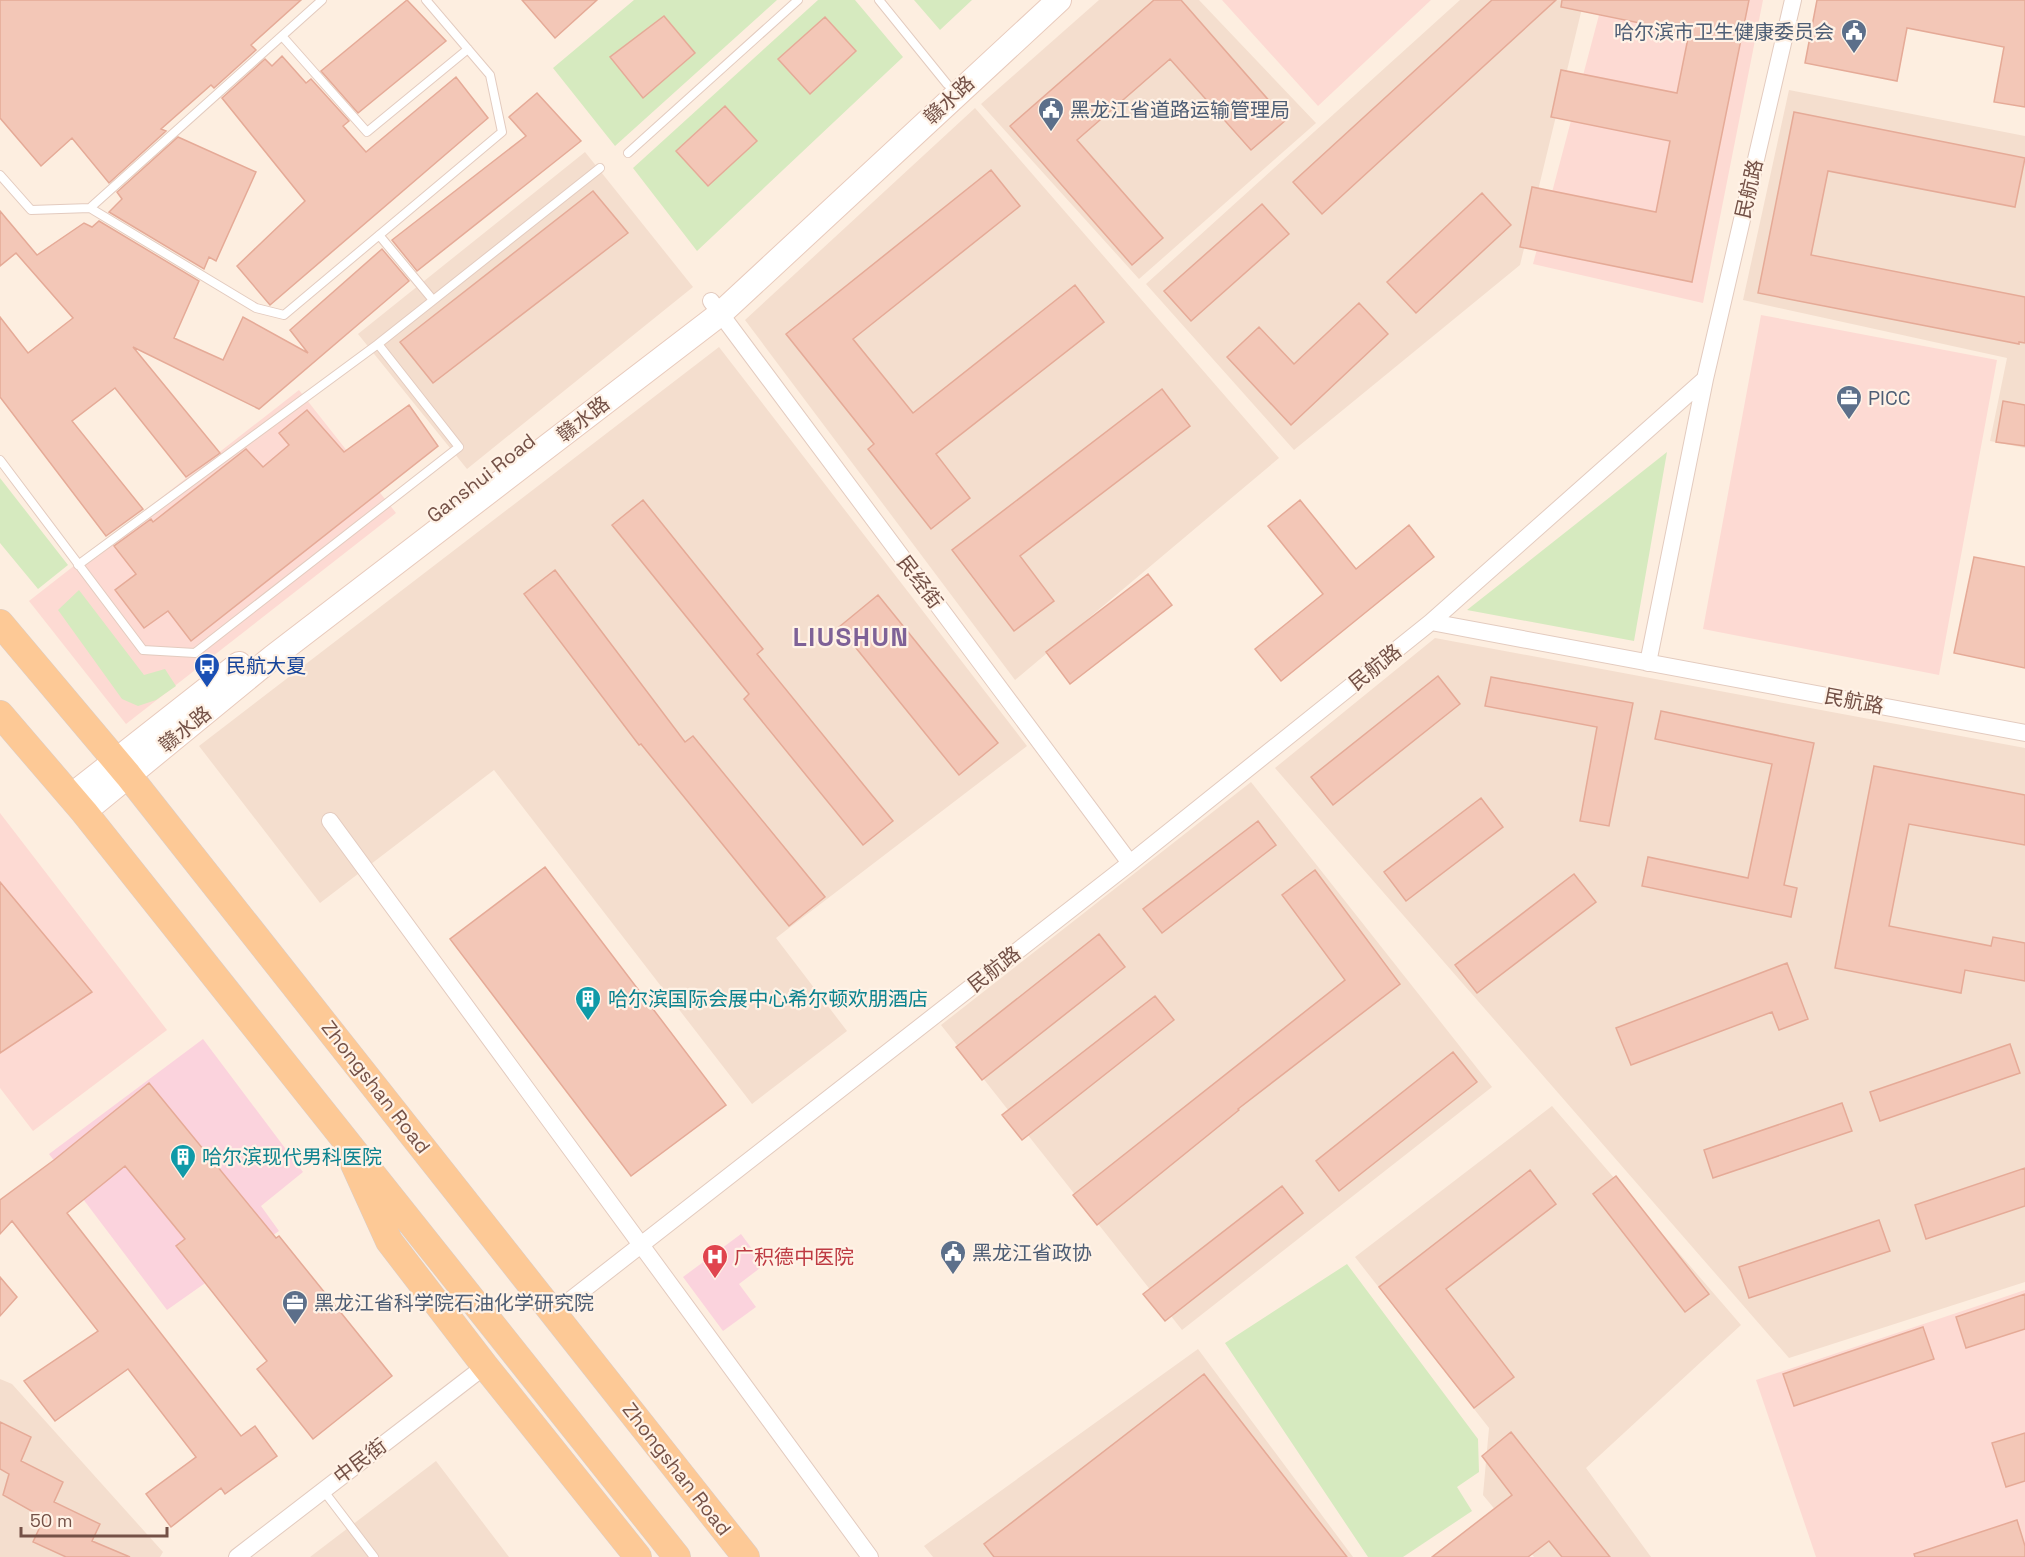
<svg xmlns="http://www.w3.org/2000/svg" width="2025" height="1557" viewBox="0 0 2025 1557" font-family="'Space Grotesk','Noto Sans SC',sans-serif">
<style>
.residential{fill:#f4dece}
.commercial{fill:#fddad3}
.medical{fill:#fbd3dd}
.green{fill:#d6eabf}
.building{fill:#f3c7b7;stroke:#e5aa97;stroke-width:1.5}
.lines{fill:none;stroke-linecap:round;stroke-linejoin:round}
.service-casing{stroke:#e3cbbf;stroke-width:10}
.minor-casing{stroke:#e3cbbf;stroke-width:18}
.secondary-casing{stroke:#e8cabc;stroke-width:26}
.primary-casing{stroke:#d8cecb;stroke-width:28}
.service{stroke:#fff;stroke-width:8}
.minor{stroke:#fff;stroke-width:16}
.secondary{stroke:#fff;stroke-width:24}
.primary{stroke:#fdc996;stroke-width:27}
.labels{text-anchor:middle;stroke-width:4.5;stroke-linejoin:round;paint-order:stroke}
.service-label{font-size:20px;fill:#4e5e75;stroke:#fff2e6;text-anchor:start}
.street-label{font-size:20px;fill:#745147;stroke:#fff2e6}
.transit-label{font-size:20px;fill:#164399;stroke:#fff2e6;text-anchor:start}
.culture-label{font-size:20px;fill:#0d838f;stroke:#fff2e6;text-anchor:start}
.health-label{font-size:20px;fill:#be3a42;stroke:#fff2e6;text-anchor:start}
.district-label{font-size:26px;font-weight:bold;letter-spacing:1.5px;fill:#7e6297;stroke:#fff2e6}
</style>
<rect width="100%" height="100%" fill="#fdeee0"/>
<!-- residential -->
<path class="residential" d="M1099 0H1199L1316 123 1139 279 981 104Z
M1460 0H1584L1520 265 1294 450 1146 284Z
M1789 90 2025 136V448L1990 441 2007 358 1743 300Z
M975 108 1279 458 1015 680 745 320Z
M585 152 693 287 467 469 358 334Z
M719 347 1027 746 776 938 847 1031 752 1104 494 770 320 903 199 746Z
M1435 638 2025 748V1282L1789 1358 1275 768Z
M1251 782 1492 1087 1182 1330 941 1025Z
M1552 1106 1741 1325 1586 1468 1651 1557H1534L1483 1495 1489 1428 1355 1257Z
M1198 1349 1353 1557H933L924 1546Z
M0 1379 12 1384 163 1552 160 1557H0Z
M436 1461 509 1557H310Z"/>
<!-- commercial -->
<path class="commercial" d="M1222 0H1431L1318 106Z
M1603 0H1763L1703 303 1533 264Z
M1761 315 1997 360 1939 675 1703 629Z
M299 390 396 513 126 724 29 601Z
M0 813 167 1030 33 1131 0 1088Z
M2025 1290V1557H1816L1756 1380Z"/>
<!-- medical -->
<path class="medical" d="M203 1039 303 1172 261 1206 279 1231 167 1310 49 1154Z
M741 1234 764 1265 739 1284 756 1307 723 1331 683 1277Z"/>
<!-- green -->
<path class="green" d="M634 0H777L615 146 553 68Z
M818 0H855L903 57 697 251 633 168Z
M914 0H972L940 30Z
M1667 452 1634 641 1467 610Z
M0 478 68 565 38 589 0 543Z
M79 590 144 675 165 669 176 686 156 700 138 706 122 699 58 610Z
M1347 1264 1478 1439 1479 1472 1457 1487 1472 1511 1403 1557H1368L1225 1343Z"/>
<!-- building -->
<path class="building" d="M0 0H301L251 45 256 50 214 88 211 85 161 129 166 131 109 183 72 138 41 166 0 118Z
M407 0 446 41 358 113 321 71Z
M522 0H597L555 38Z
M1154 0H1181L1286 120 1251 150 1170 59 1077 140 1163 238 1132 265 1010 126Z
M1492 0H1556L1322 214 1293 182Z
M1562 0H1749L1692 282 1520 247 1532 187 1656 212 1670 141 1551 117 1561 70 1677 93 1689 33 1561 7Z
M1817 0H2025V107L1994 102 2004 47 1907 28 1897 81 1805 63Z
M664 16 695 53 643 98 610 57Z
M825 17 856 51 810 94 778 59Z
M282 56 306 83 311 79 349 121 343 126 366 152 456 77 488 118 270 305 237 266 305 201 222 98 265 59 272 66Z
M537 93 581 141 417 271 392 240 526 136 509 117Z
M725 106 757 141 708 186 676 151Z
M1794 112 2025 158 2015 207 1828 171 1811 255 2025 297V343L2019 342V344L1758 293Z
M178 137 256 172 216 261 209 257 204 269 109 212 122 199 117 192Z
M991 170 1020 206 853 339 913 413 1075 285 1104 322 936 454 970 498 931 529 868 449 874 444 786 334Z
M593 191 628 233 433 383 400 342Z
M1482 193 1511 225 1416 313 1387 282Z
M1262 204 1289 234 1191 321 1164 291Z
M0 211 37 255 84 223 92 227 99 221 199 281 174 338 223 360 243 317 308 353 290 330 382 249 409 281 259 409 133 347 220 453 186 477 115 388 72 421 143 509 106 536 0 397V317L28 353 73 318 16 253 0 266Z
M1359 303 1388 334 1291 425 1227 357 1259 327 1294 364Z
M1162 389 1190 426 1020 556 1054 601 1014 631 952 550Z
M2003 401 2025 405V446L1996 442Z
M409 405 438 446 191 641 168 611 144 628 115 590 136 574 114 546 151 519 153 522 246 449 263 467 289 445 279 433 307 410 344 452Z
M643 500 763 649 757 654 893 821 863 845 744 699 749 694 612 525Z
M1300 500 1356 569 1409 525 1434 557 1281 681 1255 649 1323 594 1268 526Z
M1974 557 2025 567V668L1954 653Z
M555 570 685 742 693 736 825 897 789 926 641 744 639 745 524 594Z
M1148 574 1172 605 1070 684 1046 652Z
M878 595 998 743 959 775 839 627Z
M1438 676 1460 704 1333 805 1311 777Z
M1491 677 1633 703 1609 826 1580 821 1597 727 1485 706Z
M1661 711 1814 743 1784 885 1797 888 1791 917 1642 886 1648 857 1748 878 1772 764 1655 739Z
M1874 766 2025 795V845L1909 824 1889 926 1991 946 1993 937 2025 943V981L1965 970 1961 993 1835 968Z
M1481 798 1503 827 1406 901 1384 872Z
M1258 821 1276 845 1162 933 1143 909Z
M545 867 726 1105 631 1176 450 939Z
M1315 870 1400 984 1238 1109 1239 1110 1097 1225 1073 1195 1345 980 1282 895Z
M1574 874 1596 902 1477 993 1455 965Z
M0 882 92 992 0 1053Z
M1099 934 1125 967 982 1080 956 1047Z
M1787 963 1808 1019 1779 1030 1772 1012 1631 1065 1616 1028Z
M1155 996 1174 1020 1022 1140 1002 1115Z
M2010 1044 2020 1073 1880 1121 1870 1092Z
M1453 1052 1477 1082 1339 1191 1316 1161Z
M149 1083 276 1238 279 1236 392 1376 313 1439 257 1369 267 1361 176 1246 185 1239 125 1166 67 1213 241 1436 255 1426 277 1456 225 1494 221 1488 171 1527 146 1494 196 1457 128 1369 55 1421 24 1381 98 1331 12 1221 0 1234V1200L54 1160Z
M1842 1103 1852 1131 1713 1178 1704 1150Z
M2025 1168V1206L1926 1239 1915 1205Z
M1530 1170 1556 1204 1446 1289 1514 1377 1474 1408 1379 1287Z
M1616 1176 1709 1294 1685 1312 1593 1194Z
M1282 1186 1303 1213 1165 1321 1143 1294Z
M1879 1220 1890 1251 1749 1298 1739 1267Z
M0 1277 17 1297 0 1316Z
M2025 1294V1329L1966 1348 1956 1317Z
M1923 1327 1934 1359 1794 1406 1783 1374Z
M1204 1374 1347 1557H994L984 1544Z
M0 1422 31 1437 21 1461 63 1482 54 1502 100 1524 92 1541 130 1557H66L33 1542 44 1518 3 1495 9 1474 0 1469Z
M1511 1432 1610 1557H1562L1549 1541 1528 1557H1432L1512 1495 1482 1456Z
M2025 1433V1481L2006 1487 1992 1443Z
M2017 1520 2025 1546V1557H1915L1914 1554Z"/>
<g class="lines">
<defs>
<path id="service" d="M879 0 947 84
M282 36 367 132 468 49
M628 153 798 0
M0 175 31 210 90 208 322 0
M90 208 256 308 284 315 502 132 490 75 426 0
M379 235 433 300
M0 460 143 650 195 653 459 447 378 344 600 168
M78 565 378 344
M323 1490 374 1557"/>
<path id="minor" d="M711 301 1130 863
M1431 622 1705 379
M1648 663 1705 379 1793 0
M330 821 870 1557
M555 1312 1130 863 1431 622 2025 733
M237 1557 485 1366"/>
<path id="secondary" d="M71 796 239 664
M84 812 273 657 720 314 1059 0"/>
<path id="primary" d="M0 623 128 775 746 1557
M0 714 84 812 677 1557
M354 1164 389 1241 485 1366 638 1557"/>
</defs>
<!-- service casing -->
<use href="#service" class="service-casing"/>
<!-- minor casing -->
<use href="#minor" class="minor-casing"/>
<!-- secondary casing -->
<use href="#secondary" class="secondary-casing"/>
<!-- primary casing -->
<use href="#primary" class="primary-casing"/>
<!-- service -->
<use href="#service" class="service"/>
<!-- minor -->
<use href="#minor" class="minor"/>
<!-- secondary -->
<use href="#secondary" class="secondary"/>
<!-- primary -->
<use href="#primary" class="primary"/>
</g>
<!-- icons -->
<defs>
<symbol id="civic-pin" viewBox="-11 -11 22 30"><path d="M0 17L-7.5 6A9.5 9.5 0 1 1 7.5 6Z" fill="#5c6f8a" stroke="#fff2e6"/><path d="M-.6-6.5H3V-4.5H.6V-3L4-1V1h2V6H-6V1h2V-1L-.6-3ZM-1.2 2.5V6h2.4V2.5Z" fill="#fff"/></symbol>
<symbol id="office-pin" viewBox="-11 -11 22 30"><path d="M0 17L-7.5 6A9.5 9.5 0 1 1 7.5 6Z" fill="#5c6f8a" stroke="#fff2e6"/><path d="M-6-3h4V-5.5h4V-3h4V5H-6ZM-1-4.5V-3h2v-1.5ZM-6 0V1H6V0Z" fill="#fff"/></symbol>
<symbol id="bus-pin" viewBox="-11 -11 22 30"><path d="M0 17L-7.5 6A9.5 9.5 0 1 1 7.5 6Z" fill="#1a4fb4" stroke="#fff2e6"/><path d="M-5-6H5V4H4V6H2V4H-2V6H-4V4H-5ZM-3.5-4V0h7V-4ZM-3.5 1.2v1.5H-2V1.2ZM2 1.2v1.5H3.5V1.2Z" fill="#fff"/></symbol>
<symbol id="building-pin" viewBox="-11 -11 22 30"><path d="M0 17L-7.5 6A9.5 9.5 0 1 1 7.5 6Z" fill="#0f9aa8" stroke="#fff2e6"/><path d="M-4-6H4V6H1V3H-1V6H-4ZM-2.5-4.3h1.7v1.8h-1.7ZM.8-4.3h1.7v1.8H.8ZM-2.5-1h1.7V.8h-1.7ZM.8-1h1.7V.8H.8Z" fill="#fff"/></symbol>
<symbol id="hospital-pin" viewBox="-11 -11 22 30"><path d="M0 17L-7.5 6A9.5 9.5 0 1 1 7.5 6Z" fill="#e0444e" stroke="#fff2e6"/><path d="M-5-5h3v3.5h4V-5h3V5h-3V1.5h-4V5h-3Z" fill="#fff"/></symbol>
</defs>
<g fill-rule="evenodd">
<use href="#civic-pin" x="1839" y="17" width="30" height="40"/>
<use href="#civic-pin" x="1036" y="95" width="30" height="40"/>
<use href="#office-pin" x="1834" y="383" width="30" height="40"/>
<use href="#bus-pin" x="192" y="651" width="30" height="40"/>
<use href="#building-pin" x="573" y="984" width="30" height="40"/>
<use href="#building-pin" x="168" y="1142" width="30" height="40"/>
<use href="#civic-pin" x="938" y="1238" width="30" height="40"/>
<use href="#hospital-pin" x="700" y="1242" width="30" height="40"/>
<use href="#office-pin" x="280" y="1288" width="30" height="40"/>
</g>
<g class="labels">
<!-- service labels -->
<g class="service-label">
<text x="1834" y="39" text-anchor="end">哈尔滨市卫生健康委员会</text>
<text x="1070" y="117">黑龙江省道路运输管理局</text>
<text x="1868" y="405">PICC</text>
<text x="972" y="1260">黑龙江省政协</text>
<text x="314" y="1310">黑龙江省科学院石油化学研究院</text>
</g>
<!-- street labels -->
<g class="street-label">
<text transform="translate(949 100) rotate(-43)" y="7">赣水路</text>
<text transform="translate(1749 189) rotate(-77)" y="7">民航路</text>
<text transform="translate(583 419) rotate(-38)" y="7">赣水路</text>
<text transform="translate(481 478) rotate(-38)" y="7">Ganshui Road</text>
<text transform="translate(920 582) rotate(53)" y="7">民经街</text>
<text transform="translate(1375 667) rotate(-39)" y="7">民航路</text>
<text transform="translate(1854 701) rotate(11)" y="7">民航路</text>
<text transform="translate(185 729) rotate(-39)" y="7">赣水路</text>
<text transform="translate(994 969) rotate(-38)" y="7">民航路</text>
<text transform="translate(376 1087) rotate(52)" y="7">Zhongshan Road</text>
<text transform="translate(360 1461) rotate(-37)" y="7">中民街</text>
<text transform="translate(677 1469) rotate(52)" y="7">Zhongshan Road</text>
</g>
<!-- transit labels -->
<g class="transit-label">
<text x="226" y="673">民航大夏</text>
</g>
<!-- culture labels -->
<g class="culture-label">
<text x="608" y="1006">哈尔滨国际会展中心希尔顿欢朋酒店</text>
<text x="202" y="1164">哈尔滨现代男科医院</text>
</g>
<!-- health labels -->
<g class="health-label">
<text x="734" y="1264">广积德中医院</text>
</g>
<!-- district labels -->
<g class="district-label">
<text x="851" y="646">LIUSHUN</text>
</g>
</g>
<!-- scale -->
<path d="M21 1527v9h146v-9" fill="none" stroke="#745147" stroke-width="3"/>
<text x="30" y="1527" font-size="18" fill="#745147" stroke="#fff2e6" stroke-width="4.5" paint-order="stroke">50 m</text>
</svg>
